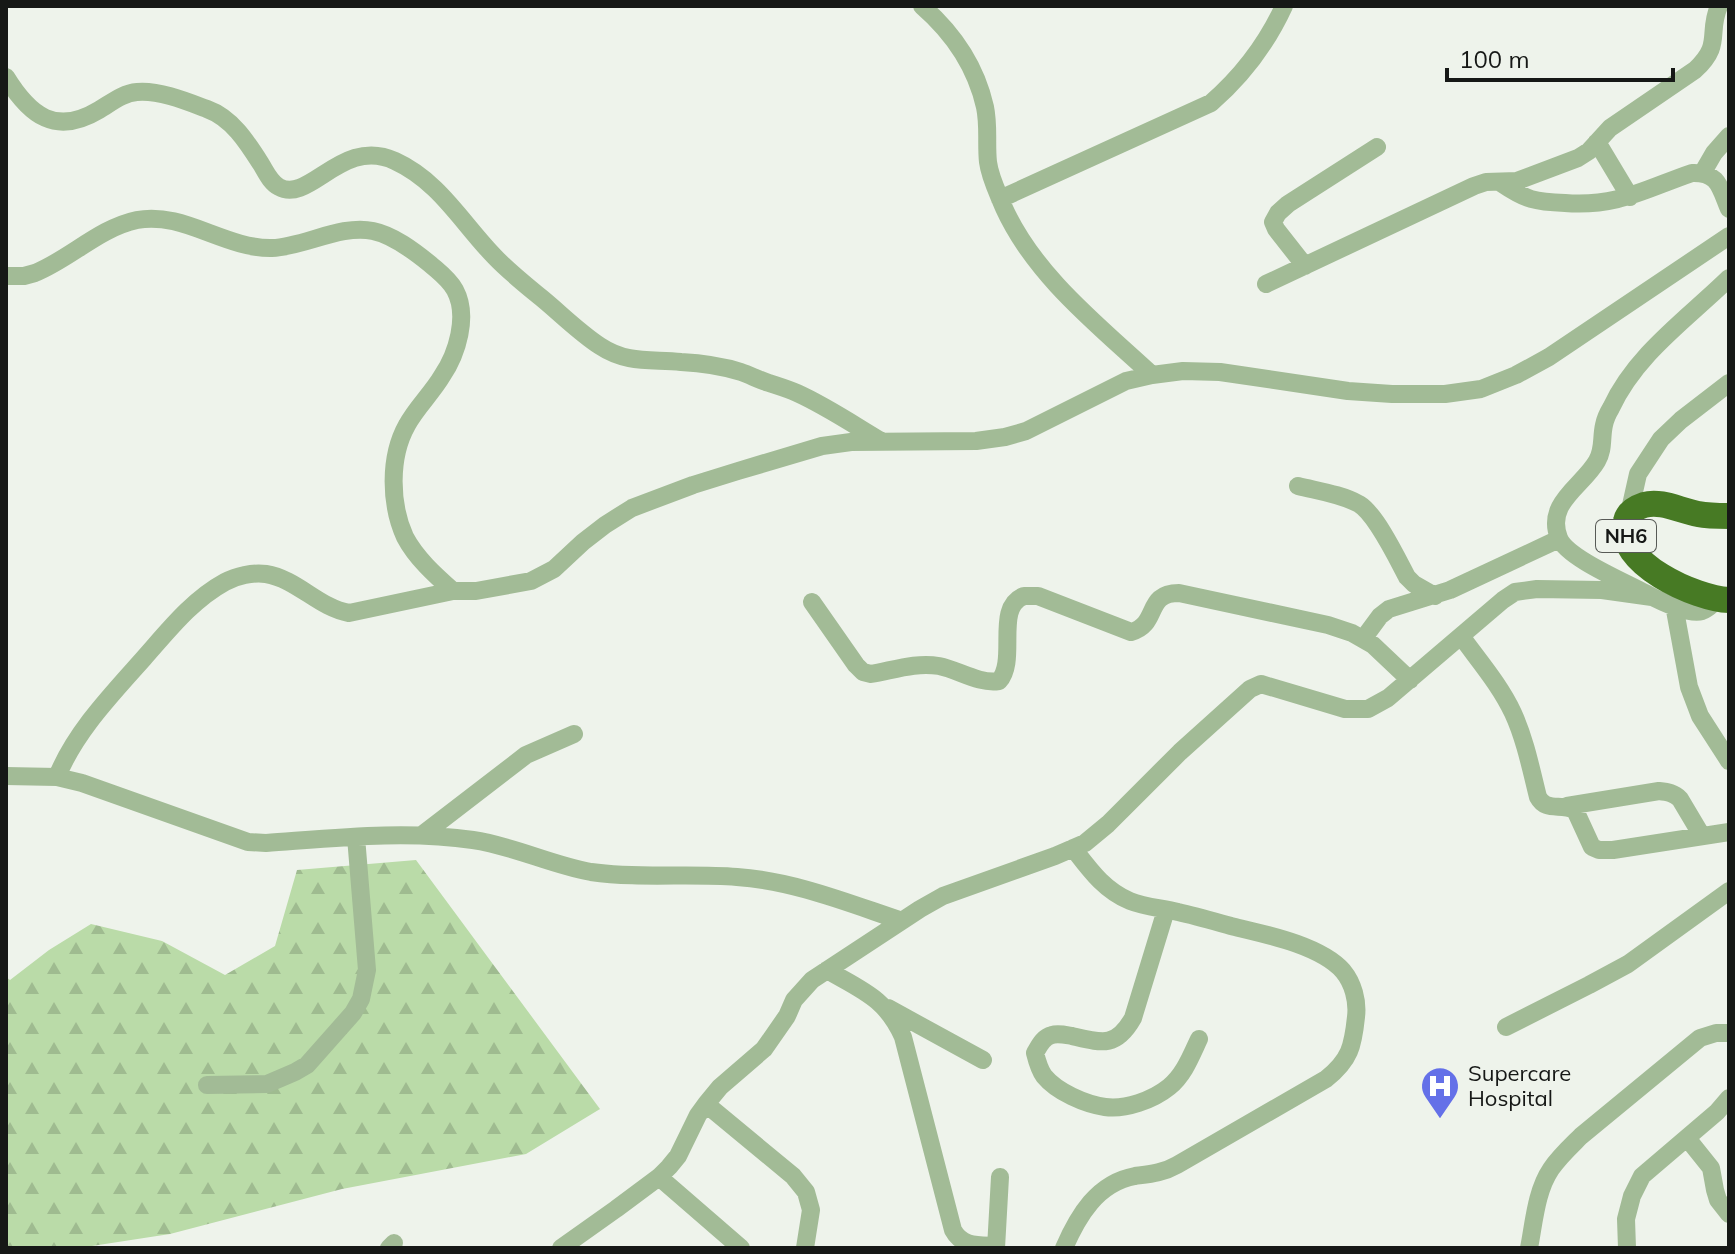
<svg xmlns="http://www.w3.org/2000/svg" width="1735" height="1254" viewBox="0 0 1735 1254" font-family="Mulish,sans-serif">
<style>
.forest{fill:url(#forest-firs)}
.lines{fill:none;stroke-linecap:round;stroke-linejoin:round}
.minor{stroke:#a2bb96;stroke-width:18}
.highway{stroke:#477a24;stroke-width:26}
.labels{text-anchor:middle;stroke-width:8;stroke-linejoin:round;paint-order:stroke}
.shield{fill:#eef3eb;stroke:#575a56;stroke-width:2}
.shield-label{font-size:20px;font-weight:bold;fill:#161816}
.poi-label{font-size:22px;fill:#161816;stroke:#eef3eb;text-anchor:start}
</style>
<defs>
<pattern id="forest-firs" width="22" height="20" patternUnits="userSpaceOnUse" patternTransform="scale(2)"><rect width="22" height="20" fill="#badba8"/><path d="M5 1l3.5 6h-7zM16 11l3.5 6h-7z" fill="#9fbb90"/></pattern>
</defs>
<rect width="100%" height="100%" fill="#eef3eb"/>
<!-- forest -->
<path class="forest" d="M416 860 600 1109 526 1154 342 1189 170 1234 79 1248H6V977L10 980 49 950 91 924 162 941 225 975 275 946 297 870Z"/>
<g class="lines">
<!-- minor -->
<path class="minor" d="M922 6C953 33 976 67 985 107 989 126 986 144 988 162 990 178 998 193 1004 208 1035 276 1098 325 1152 375
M6 77C30 116 56 136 99 110 111 103 123 93 137 92 159 90 186 101 207 109 232 118 247 142 261 164 266 172 270 182 279 187 310 204 342 136 395 161 439 181 462 223 494 256 509 272 527 286 544 300 562 315 580 333 600 346 627 364 651 359 681 362 701 363 722 366 741 372 750 375 759 380 769 383 778 386 788 389 797 393 826 406 854 425 881 441
M1597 142 1630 197
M1703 172 1714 153 1729 136
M1501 183C1526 200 1535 202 1565 203 1618 207 1645 189 1692 173 1719 172 1720 188 1729 209
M1000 199 1211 103C1242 76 1267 43 1284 6
M1305 266 1276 229 1273 222 1278 213 1288 204 1377 147
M6 276H24L35 273C70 259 99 228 137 220 183 211 225 249 272 248 304 247 341 224 373 231 393 235 414 251 430 264 439 272 449 279 455 290 469 316 457 354 442 376 432 393 416 408 407 425 389 457 390 504 405 537 416 558 435 575 453 591H476L531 581 554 569 583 542 605 525 632 508 693 485 738 471 822 446 851 442 976 441 1005 437 1026 431 1126 381 1152 375 1183 371 1220 372 1348 391 1392 394H1445L1481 389 1516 375 1549 357 1729 236
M1266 284 1474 186 1486 182 1517 181 1578 158 1589 151 1610 128 1695 70C1723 44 1707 34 1719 6
M1298 486C1318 491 1341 494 1359 504 1376 514 1397 558 1407 577L1414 584 1435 596
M1629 514 1638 474 1661 439 1681 420 1729 383
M1717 600C1712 604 1708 609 1702 611 1688 615 1658 600 1645 593 1625 582 1567 558 1559 538 1545 503 1583 486 1597 461 1604 449 1601 438 1604 425 1605 420 1608 413 1611 408 1636 354 1687 319 1729 278
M812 602 856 665 863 672 871 674C894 670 916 662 939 666 959 670 978 684 999 681 1018 660 994 607 1024 596 1025 596 1037 596 1038 596L1131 632C1160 624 1144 593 1179 593L1328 625 1352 633 1373 645 1410 680
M1674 605 1689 687 1700 716 1729 761
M1461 636C1479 661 1500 685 1513 713 1525 739 1531 769 1538 797 1546 812 1560 803 1575 810L1592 847 1599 850H1613L1729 832
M1363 639 1380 616 1389 609 1450 590 1559 539
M6 776 57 777 82 783 248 842 266 843C335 838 405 830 473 840 514 846 551 865 591 872 640 879 688 873 737 877 794 881 848 903 902 921
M57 777C75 732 112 694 144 658 168 631 192 600 225 582 236 576 253 572 266 574 297 579 319 608 349 613L453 591
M1567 806 1659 791C1668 792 1674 793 1680 799L1702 836
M422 835 526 755 574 734
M1166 910 1133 1018C1116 1048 1102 1043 1072 1036 1066 1035 1058 1033 1052 1035 1043 1037 1039 1046 1035 1053 1037 1061 1039 1069 1044 1076 1057 1092 1085 1104 1105 1107 1125 1110 1153 1100 1169 1087 1184 1075 1191 1056 1199 1039
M827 970C861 990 886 998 903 1037L953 1230C962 1247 978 1245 996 1246
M888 1008 983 1060
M1506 1027 1589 985 1628 964 1729 891
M207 1085 267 1084 295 1072 307 1065 353 1013 361 999 367 970 356 837
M706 1104 793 1176 806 1192 811 1210 805 1248
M1687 1138 1711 1168 1715 1190 1718 1200 1729 1214
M659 1177 741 1248
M389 1248 394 1243
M561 1248 616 1209 659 1177 669 1167 678 1156 698 1115 706 1104 720 1087 764 1049 787 1016 794 1000 812 980 920 909 943 896 1055 856 1085 843 1108 824 1180 752 1250 689 1261 684 1345 709H1368L1388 698 1503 600 1515 592 1537 589 1602 590 1652 597
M996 1248 1000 1177
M1064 1248C1078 1216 1097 1183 1135 1176 1150 1174 1163 1173 1177 1165L1326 1079C1350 1060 1353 1046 1356 1017 1358 1001 1353 983 1343 971 1320 945 1264 934 1231 926 1213 921 1196 916 1178 912 1162 908 1145 907 1130 901 1104 890 1090 870 1073 848
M1529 1248C1534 1223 1536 1191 1551 1169 1559 1157 1570 1147 1581 1136L1700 1038 1716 1033H1729
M1627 1248 1626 1219 1632 1196 1642 1176 1717 1112 1729 1098"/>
<!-- highway -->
<path class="highway" d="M1729 516C1719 516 1708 516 1698 514 1680 511 1662 500 1644 505 1635 508 1628 512 1626 521 1614 563 1697 599 1729 600"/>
</g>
<!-- icons -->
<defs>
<symbol id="hospital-pin" viewBox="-11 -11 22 30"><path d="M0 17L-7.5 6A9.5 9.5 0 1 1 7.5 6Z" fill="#6470e8" stroke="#eef3eb"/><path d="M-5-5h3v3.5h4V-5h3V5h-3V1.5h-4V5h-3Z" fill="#fff"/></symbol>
</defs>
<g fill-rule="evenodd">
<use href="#hospital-pin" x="1418" y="1064" width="44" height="60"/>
</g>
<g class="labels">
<!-- shield labels -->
<rect class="shield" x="1596" y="520" width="60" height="32" rx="6"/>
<g class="shield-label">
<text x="1626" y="543">NH6</text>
</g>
<!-- poi labels -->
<g class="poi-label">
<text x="1468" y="1081">Supercare<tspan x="1468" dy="25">Hospital</tspan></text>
</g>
</g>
<!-- border -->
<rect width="1735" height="1254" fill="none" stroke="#161816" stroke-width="16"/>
<!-- scale -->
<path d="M1447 68v12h226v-12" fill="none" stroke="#161816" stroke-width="4"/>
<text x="1459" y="68" font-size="24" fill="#161816" stroke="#eef3eb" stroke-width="6" paint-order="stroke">100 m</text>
</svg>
